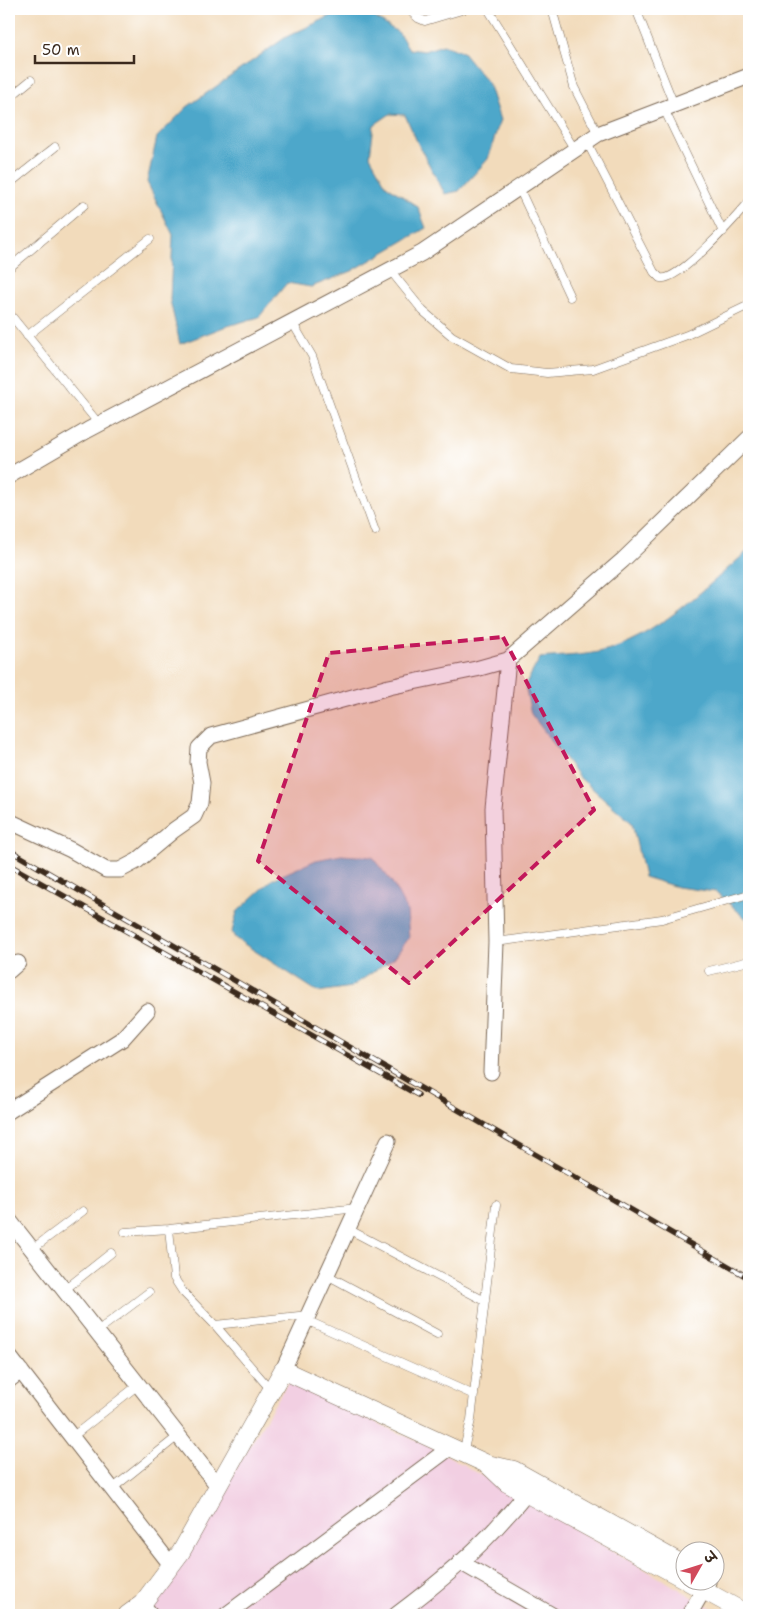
<svg xmlns="http://www.w3.org/2000/svg" width="758" height="1624" viewBox="0 0 758 1624" font-family="'Shantell Sans','Playpen Sans Deva',sans-serif">
<style>
.built{fill:#f2cfe2}
.water{fill:#4da7ca;stroke:#446874}
.lines{fill:none;stroke-linecap:round;stroke-linejoin:round}
.service-casing{stroke:#7b6855;stroke-width:9}
.minor-casing{stroke:#7b6855;stroke-width:17}
.tertiary-casing{stroke:#7b6855;stroke-width:19}
.service{stroke:#fff;stroke-width:8}
.minor{stroke:#fff;stroke-width:15}
.tertiary{stroke:#fff;stroke-width:18}
.rail-casing{stroke:#3b2a1e;stroke-width:5.5}
.rail{stroke:#fff;stroke-width:4;stroke-dasharray:11;stroke-linecap:butt}
.marked{fill:#c2185b;fill-opacity:0.2;stroke:#c2185b;stroke-width:4;stroke-dasharray:10 6;stroke-linejoin:round}
</style>
<rect width="100%" height="100%" fill="#fff"/>
<filter id="ink" filterUnits="userSpaceOnUse"><feTurbulence type="fractalNoise" baseFrequency=".02" numOctaves="2"/><feDisplacementMap in="SourceGraphic" scale="10" xChannelSelector="R" yChannelSelector="G"/><feConvolveMatrix kernelMatrix="1 2 1 2 8 2 1 2 1" color-interpolation-filters="sRGB"/></filter>
<filter id="wash" filterUnits="userSpaceOnUse"><feTurbulence type="fractalNoise" baseFrequency=".0096" numOctaves="4" result="noise"/><feDisplacementMap in="SourceGraphic" scale="20" xChannelSelector="R" yChannelSelector="G"/><feGaussianBlur stdDeviation="1.12" result="paint"/><feColorMatrix in="noise" values="0 0 0 0 0 0 0 0 0 0 0 0 0 0 0 0 0 1.4 0 .05"/><feComposite in="paint" operator="in"/></filter>
<g filter="url(#wash)">
<rect width="100%" height="100%" fill="#f2dbbb"/>
<!-- built -->
<path class="built" d="M288 1382 443 1453 724 1615H140L158 1598Z"/>
<!-- water -->
<path class="water" d="M337 13 374 17 399 33 409 49 424 51 443 45 463 52 488 83 500 120 488 159 459 191 445 194 420 148 405 115 390 114 374 125 370 156 386 185 418 207 426 228 352 271 311 287 287 283 259 317 224 327 180 344 170 300 173 235 147 182 157 137 187 107 286 37Z
M749 550V921L716 892 677 887 644 877 632 823 579 777 531 714 525 685 540 658C559 656 579 656 598 652 653 641 707 586 749 550Z
M341 855 372 857 392 882 407 911 409 938 394 958 351 987 318 992 235 938 232 932 237 912 273 879 316 860Z"/>
</g>
<g filter="url(#ink)">
<g class="lines">
<defs>
<path id="service" d="M408 9 418 18 425 21 465 9
M488 9 575 150
M552 9 574 87 598 134
M636 9 674 105
M9 98 31 80
M664 109 723 232
M587 142 654 272 660 278C678 283 736 217 749 202
M9 184 55 147
M519 188 570 297
M9 268 84 205
M390 270 423 311 452 336 511 369 547 373 593 369 687 335 749 305
M9 313 99 424
M292 322 312 356 375 531
M27 336 150 239
M496 942 662 919 749 894
M709 971 749 961
M169 1229 174 1278 183 1292 215 1325 271 1390
M348 1229 485 1301
M125 1232 169 1229 357 1208
M31 1250 83 1211
M327 1275 437 1334
M63 1291 111 1253
M306 1320 474 1395
M215 1325 308 1315
M96 1332 149 1292
M72 1437 138 1385
M463 1453 471 1420 496 1205
M112 1489 178 1436"/>
<path id="minor" d="M9 476 88 430 422 253 598 134 749 76
M9 821 71 850 106 870H120L137 861 174 830 194 816 200 803 202 783 198 762 199 748 211 736 389 687 476 669 508 660
M9 971 18 963
M491 1072 496 942 493 808 508 660 623 560 749 438
M9 1111 122 1039 147 1011
M9 1220 218 1486
M9 1356 171 1565
M283 1370 388 1141
M9 1380 21 1371
M460 1562 552 1615
M142 1604 151 1615
M226 1615 451 1447
M396 1615C435 1586 473 1555 505 1518 515 1507 525 1497 531 1484
M689 1615 708 1582"/>
<path id="tertiary" d="M487 1464 507 1483 686 1580
M689 1582 749 1615
M127 1615 142 1604 181 1552 283 1370 487 1464 514 1470 686 1566"/>
</defs>
<!-- service casing -->
<use href="#service" class="service-casing"/>
<!-- minor casing -->
<use href="#minor" class="minor-casing"/>
<!-- tertiary casing -->
<use href="#tertiary" class="tertiary-casing"/>
<!-- service -->
<use href="#service" class="service"/>
<!-- minor -->
<use href="#minor" class="minor"/>
<!-- tertiary -->
<use href="#tertiary" class="tertiary"/>
<defs>
<path id="rail" d="M9 850 749 1278
M9 865 418 1095"/>
</defs>
<!-- rail casing -->
<use href="#rail" class="rail-casing"/>
<!-- rail -->
<use href="#rail" class="rail"/>
</g>
</g>
<!-- marked area -->
<path class="marked" d="M503 637 594 810 409 983 258 861 329 653Z"/>
<!-- margin -->
<rect width="758" height="1624" fill="none" stroke="#fff" stroke-width="30"/>
<!-- north arrow -->
<g transform="translate(700 1566) rotate(51)"><circle r="24" fill="#ffffff" stroke="#b1aaa5"/>
<path d="M0-4L9 19L0 12L-9 19Z" fill="#d1495b"/>
<text y="-8" font-size="14" font-weight="bold" text-anchor="middle" fill="#3b2a1e">उ</text>
</g>
<!-- scale -->
<path d="M35 55v8h99v-8" fill="none" stroke="#3b2a1e" stroke-width="2.5"/>
<text x="42" y="55" font-size="15" fill="#3b2a1e" stroke="#ffffff" stroke-width="4" paint-order="stroke">50 m</text>
</svg>
